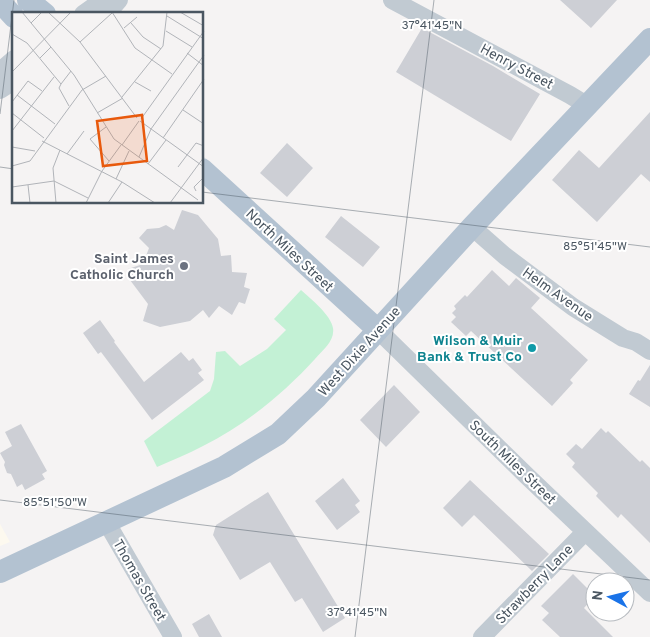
<svg xmlns="http://www.w3.org/2000/svg" width="650" height="637" viewBox="0 0 650 637" font-family="Overpass,sans-serif">
<style>
.commercial{fill:#fdf9ef}
.green{fill:#c3f1d5}
.building{fill:#cdcfd5}
.lines{fill:none;stroke-linecap:round;stroke-linejoin:round}
.minor{stroke:#c1cad2;stroke-width:18}
.major{stroke:#b3c2d1;stroke-width:22}
.ticks{fill:none;stroke:#4a5661;stroke-width:1;stroke-opacity:0.45}
.worship-dot{fill:#6b7280;stroke:#fff;stroke-width:2}
.culture-dot{fill:#0f9aa8;stroke:#fff;stroke-width:2}
.labels{text-anchor:middle;stroke-width:4;stroke-linejoin:round;paint-order:stroke}
.street-label{font-size:14px;fill:#4a5661;stroke:#fff}
.worship-label{font-size:14px;font-weight:bold;fill:#5b616d;stroke:#fff;text-anchor:end}
.culture-label{font-size:14px;font-weight:bold;fill:#0d838f;stroke:#fff;text-anchor:end}
.inset-road{fill:none;stroke:#b1b4b9;stroke-width:1}
.view{fill:#e8590c;fill-opacity:0.15;stroke:#e8590c;stroke-width:2.5}
.inset-edge{fill:none;stroke:#4a5661;stroke-width:2.5}
.ticks-label{font-size:12px;text-anchor:middle;fill:#4a5661;stroke:#fff;stroke-width:4;stroke-linejoin:round;paint-order:stroke}
</style>
<rect width="100%" height="100%" fill="#f5f3f3"/>
<!-- commercial -->
<path class="commercial" d="M0 524 10 542 0 546Z"/>
<!-- green -->
<path class="green" d="M301 290C311 299 331 315 333 328 335 341 323 350 315 359 283 394 245 425 203 446 188 454 172 460 157 467L144 441 210 391 214 379 216 352 225 351 240 366 267 349 286 330 274 319Z"/>
<!-- building -->
<path class="building" d="M560 0H617L591 28Z
M422 28 493 66 540 94 511 141 396 72Z
M650 112V182L641 174 597 222 552 180 579 150 599 168Z
M287 143 313 168 287 197 260 173Z
M182 210 198 215 218 239 221 256 231 255 232 272 247 273 244 287 250 289 245 304 239 302 232 315 219 306 209 318 203 310 190 321 160 327 143 321 148 304 130 280 128 269 143 264 149 248 139 238 147 229 159 228 166 225 174 230Z
M341 216 380 247 363 267 325 237Z
M492 270 509 286 516 278 540 298 531 308 588 360 570 380 573 383 552 406 471 331 466 336 451 322 456 317 452 313 456 309 454 306 465 295 467 297Z
M100 320 115 341 114 342 144 382 181 352 189 361 193 358 202 370 198 373 204 380 152 420 101 352 98 354 83 333Z
M650 365V407L629 394 638 380 640 381Z
M394 385 420 412 386 447 360 420Z
M21 424 47 471 42 474 45 479 25 490 22 484 17 487 11 474 7 473 4 465 5 462 0 453 12 446 5 432Z
M601 428 606 433 608 431 640 462 642 460 650 468V543L621 514 618 518 596 496 598 493 572 467 575 463 566 454 576 444 582 449Z
M343 478 360 501 355 505 360 512 337 530 315 501Z
M470 480 549 554 532 571 474 515 462 527 443 508Z
M268 492 345 618 323 632 302 598 295 602 270 562 240 580 213 535 216 525Z
M573 574 595 596 584 608 613 637H560L542 620 549 613 541 606Z
M209 614 222 637H199L192 624Z"/>
<g class="lines">
<!-- minor -->
<path class="minor" d="M392 0 570 95 588 106
M83 14 103 0
M107 14 119 0
M0 71 14 59
M0 90 14 81
M472 227 505 256 573 307 623 338 636 342 650 351
M378 330 527 476 650 593
M107 523 173 637
M482 637 585 532"/>
<!-- major -->
<path class="major" d="M28 0 45 14
M0 2 14 17
M202 169 378 330
M0 572 224 467 278 434 316 398 472 227 650 39"/>
</g>
<!-- ticks -->
<path class="ticks" d="M0 114 14 0M0 167 14 169M202 192 650 247M0 500 650 580M355 637 434 0"/>
<!-- markers -->
<circle class="worship-dot" cx="184" cy="266" r="5"/>
<circle class="culture-dot" cx="532" cy="348" r="5"/>
<g class="labels">
<!-- street labels -->
<g class="street-label">
<text transform="translate(517 66) rotate(28)" y="5">Henry Street</text>
<text transform="translate(290 250) rotate(43)" y="5">North Miles Street</text>
<text transform="translate(558 294) rotate(35)" y="5">Helm Avenue</text>
<text transform="translate(359 351) rotate(-48)" y="5">West Dixie Avenue</text>
<text transform="translate(513 462) rotate(44)" y="5">South Miles Street</text>
<text transform="translate(140 580) rotate(60)" y="5">Thomas Street</text>
<text transform="translate(534 584) rotate(-46)" y="5">Strawberry Lane</text>
</g>
<!-- worship labels -->
<g class="worship-label">
<text x="174" y="263">Saint James<tspan x="174" dy="16">Catholic Church</tspan></text>
</g>
<!-- culture labels -->
<g class="culture-label">
<text x="522" y="345">Wilson &amp; Muir<tspan x="522" dy="16">Bank &amp; Trust Co</tspan></text>
</g>
</g>
<!-- overview -->
<g transform="translate(12 12)">
<rect width="191" height="191" fill="#f5f3f3"/>
<path class="inset-road" d="M10 0 62 63 102 127 186 188M36 0 68 30 125 106M100 0 123 36 160 62M168 0 192 14M155 4 192 27M19 11 30 0M119 11 131 25 149 37M112 16 125 5M154 19 180 35M0 22 15 31 49 72 47 76 57 94M68 30 100 1M175 41 192 54M28 46 39 35M0 60 59 0M123 70 139 79M49 72 59 59M5 83 43 112M110 85 151 34 155 0M0 90 16 69 30 79M171 98 192 112M0 101 32 126M85 101 111 86M129 107 192 19M128 109 192 155M94 115 78 127 97 149M0 119 42 65M151 126 192 67M30 129 110 170 143 191M110 133 127 109M0 135 23 139M55 142 72 119M127 145 139 117 192 43M136 152 154 128M0 154 18 149 70 78 94 64M166 155 184 131 192 134M104 167 117 139M16 173 18 191M0 175 42 169 76 186M184 179 182 175 192 165M44 191 41 156 48 138M74 191 90 159 109 133M96 191 110 170M158 191 192 145"/>
<path class="view" d="M130 103 135 149 91 154 85 109Z"/>
<rect width="191" height="191" class="inset-edge"/>
</g>
<g class="ticks-label">
<text x="432" y="29">37°41'45"N</text>
<text x="595" y="250">85°51'45"W</text>
<text x="55" y="506">85°51'50"W</text>
<text x="357" y="616">37°41'45"N</text>
</g>
<!-- north arrow -->
<g transform="translate(610 597) rotate(277)"><circle r="24" fill="#ffffff" stroke="#b7bbc0"/>
<path d="M0-4L9 19L0 12L-9 19Z" fill="#1a73e8"/>
<text y="-8" font-size="14" font-weight="bold" text-anchor="middle" fill="#4a5661">N</text>
</g>
</svg>
